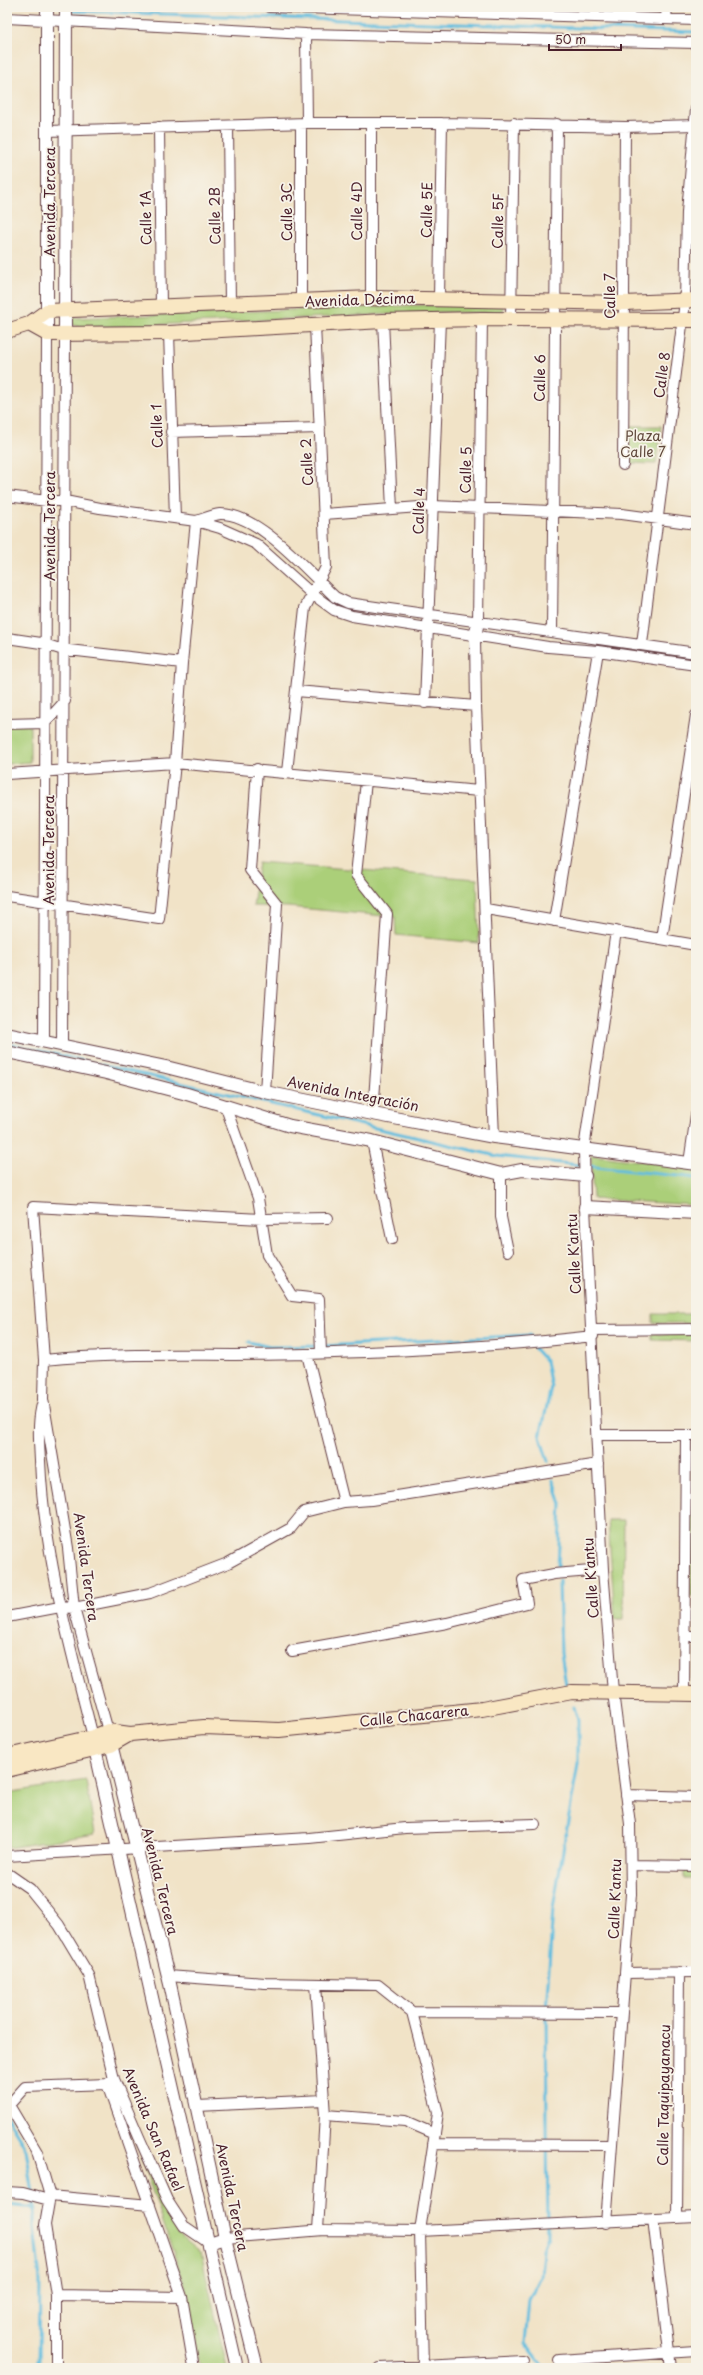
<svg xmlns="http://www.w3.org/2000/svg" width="703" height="2375" viewBox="0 0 703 2375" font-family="'Playpen Sans',sans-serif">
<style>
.green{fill:#abcf79;stroke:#7a7752}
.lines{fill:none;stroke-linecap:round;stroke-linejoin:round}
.stream{stroke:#61bddf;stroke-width:3}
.minor-casing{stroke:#633c42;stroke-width:12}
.tertiary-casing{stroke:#633c42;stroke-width:14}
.secondary-casing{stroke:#633c42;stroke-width:16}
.minor{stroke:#fff;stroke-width:10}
.tertiary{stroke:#fff;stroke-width:12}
.secondary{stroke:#f9e7c3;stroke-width:14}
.labels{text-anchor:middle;stroke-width:3.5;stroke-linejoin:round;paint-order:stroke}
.street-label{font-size:14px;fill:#4a1f2b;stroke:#f7f3e8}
.park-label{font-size:14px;fill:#624b3e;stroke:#f7f3e8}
</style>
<rect width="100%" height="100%" fill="#f7f3e8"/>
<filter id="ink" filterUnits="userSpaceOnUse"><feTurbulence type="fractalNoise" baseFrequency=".025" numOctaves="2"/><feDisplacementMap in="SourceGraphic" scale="8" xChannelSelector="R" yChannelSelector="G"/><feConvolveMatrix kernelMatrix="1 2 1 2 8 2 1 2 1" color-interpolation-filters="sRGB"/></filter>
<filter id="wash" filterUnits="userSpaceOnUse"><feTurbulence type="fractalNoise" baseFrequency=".012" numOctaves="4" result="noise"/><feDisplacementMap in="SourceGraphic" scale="16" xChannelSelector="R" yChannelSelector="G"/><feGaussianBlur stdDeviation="0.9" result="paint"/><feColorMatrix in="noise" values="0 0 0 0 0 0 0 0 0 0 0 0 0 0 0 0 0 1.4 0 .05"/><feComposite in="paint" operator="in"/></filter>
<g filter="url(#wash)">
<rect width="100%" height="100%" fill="#f1e3c7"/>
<!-- green -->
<path class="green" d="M427 305H503V313L439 312 82 328 71 324 74 318Z
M629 426H661L656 464 627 463Z
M30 722V762L7 764V723Z
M259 862 477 879 479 943 396 935 395 917 288 907 253 906Z
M591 1155 696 1168V1205L593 1199Z
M653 1314H696V1323H653Z
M652 1334H696V1341L652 1340Z
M692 1508 696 1509V1596H691Z
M608 1520H624L623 1619H615Z
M86 1780 95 1834 7 1848V1793Z
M684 1871 696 1872V1879H684Z
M141 2158 178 2234 201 2253 227 2368H200L189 2298Z"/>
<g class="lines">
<!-- stream -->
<path class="stream" d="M73 11 696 32
M7 1043 497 1156 696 1178
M249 1342 270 1347 321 1346 530 1335 535 1349 546 1361 551 1387 540 1437 548 1461
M553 1480 561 1504 558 1567
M559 1581 561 1653 566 1685
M7 2117 26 2149 33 2193
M34 2198V2228L40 2280 39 2368
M7 2205 35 2208
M544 2368 525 2343 529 2300 541 2276 543 2251 548 2236 546 2011 553 1908 578 1764V1720L574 1707"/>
</g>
</g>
<g filter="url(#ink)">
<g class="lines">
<defs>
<path id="minor" d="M269 7 696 20
M7 18 306 34 696 43
M666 19 667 7
M306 34 307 123
M301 124V301
M371 124V298
M228 126 230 305
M159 127 161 308
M47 131 307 123H442L625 127 696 125
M439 298 442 123
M511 320 514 123
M383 321 392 509
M169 333 175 518
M171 432 320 428
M623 465 625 127
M7 496 47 501H65L100 508 196 521 220 528 256 544 312 594 334 610 352 616 548 647 598 651 696 665
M324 514 433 506 622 514 696 524
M196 521C203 519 212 515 220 514 259 513 308 572 335 597L348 603 696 653
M478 621 482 319
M552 631 557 124
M475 637 476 706 494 1137
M7 638 41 643 60 649 182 663 175 763 159 919 7 896
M642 644 685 301 687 212 696 109
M182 663 196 521
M296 691 476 706
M425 703 440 320
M7 724 45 723 65 701
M257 769 250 870 277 904 265 1092
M287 772 305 608 326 567 315 325
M7 774 175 763 479 791
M366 781 356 875 387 914 373 1114
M486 909 696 945
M554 921 598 651
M662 939 696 715
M44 1041 47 334
M62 1045 65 334
M225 1105 258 1198 267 1255 292 1296 319 1299 321 1353
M372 1141 392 1239
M689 1163 696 1115
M501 1174V1217L508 1251
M592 1330 696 1329
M307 1354 344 1502
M44 1360C131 1351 219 1357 306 1354 402 1351 498 1347 593 1336
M43 1401C37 1421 39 1440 40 1461 44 1555 70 1646 93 1737
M598 1435H696
M7 1617 60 1607 74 1608 150 1593 228 1563 291 1528 304 1512 344 1502 371 1500 598 1464
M685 1636H696
M292 1651 447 1623 527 1603 523 1580 554 1574 603 1570
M684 1694 686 1435
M108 1731 74 1608 68 1548 43 1399 44 1360 33 1207 262 1219 328 1218
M626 1795 696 1797
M7 1856 309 1838 405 1828 535 1824
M631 1865 696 1866
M7 1873 30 1889 59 1925 89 1975 114 2079 139 2137 167 2200 184 2226 209 2243 225 2238 324 2230 420 2231 696 2217
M626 1973 696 1972
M168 1976 265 1983 378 1985 412 2012 622 2013
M316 1984 325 2115 318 2230
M412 2012 438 2113 420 2231 423 2368
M113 2080 107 2084 182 2297 194 2368
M107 2084 25 2087 9 2105 37 2152 50 2196 150 2205
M197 2106 324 2100
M325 2115 405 2121 435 2134
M433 2144 612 2145
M7 2192 23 2193 49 2200
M50 2196 45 2225 56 2295V2368
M677 2218 679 1972
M653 2219 671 2368
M606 2223 631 1894 630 1824 613 1692 603 1570 585 1207 584 1149 616 931
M56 2295 182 2297
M559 2360 696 2351
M380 2368 523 2361"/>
<path id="tertiary" d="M47 7V334
M65 334 66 7
M475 637 478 621
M7 1034 166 1067 265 1092 373 1114 494 1137 696 1164
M7 1052 106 1073 187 1094 290 1126 372 1141 501 1174 522 1170 585 1176
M585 1207 696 1213
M109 1736 170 1984 225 2238 257 2368
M93 1740 237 2368"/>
<path id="secondary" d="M29 324 47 334 169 333 383 321 482 319 696 320
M7 331 29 324 47 311 371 298 624 303 696 300
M7 1756 93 1737 108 1731 130 1734 204 1727 279 1730 482 1709 572 1692 696 1694
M7 1770 111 1745 130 1734"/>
</defs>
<!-- minor casing -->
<use href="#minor" class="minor-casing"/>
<!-- tertiary casing -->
<use href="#tertiary" class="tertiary-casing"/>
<!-- secondary casing -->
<use href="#secondary" class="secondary-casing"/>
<!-- minor -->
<use href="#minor" class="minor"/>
<!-- tertiary -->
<use href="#tertiary" class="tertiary"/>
<!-- secondary -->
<use href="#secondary" class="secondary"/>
</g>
</g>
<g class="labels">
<!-- street labels -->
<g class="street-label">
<text transform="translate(50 202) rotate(-90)" y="5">Avenida Tercera</text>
<text transform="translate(427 210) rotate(-89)" y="5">Calle 5E</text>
<text transform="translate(357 211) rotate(-90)" y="5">Calle 4D</text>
<text transform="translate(287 212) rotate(-90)" y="5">Calle 3C</text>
<text transform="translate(215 216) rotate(-91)" y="5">Calle 2B</text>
<text transform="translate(146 218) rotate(-91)" y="5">Calle 1A</text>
<text transform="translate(498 221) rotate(-89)" y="5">Calle 5F</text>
<text transform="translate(610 296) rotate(-90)" y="5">Calle 7</text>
<text transform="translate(360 300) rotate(-2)" y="5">Avenida Décima</text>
<text transform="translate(662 375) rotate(-82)" y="5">Calle 8</text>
<text transform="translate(540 378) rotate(-89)" y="5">Calle 6</text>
<text transform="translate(157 426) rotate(-92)" y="5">Calle 1</text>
<text transform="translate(307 462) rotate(-93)" y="5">Calle 2</text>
<text transform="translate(466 470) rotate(-89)" y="5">Calle 5</text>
<text transform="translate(419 511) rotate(-88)" y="5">Calle 4</text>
<text transform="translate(50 526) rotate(-90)" y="5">Avenida Tercera</text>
<text transform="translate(49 850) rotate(-90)" y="5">Avenida Tercera</text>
<text transform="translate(353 1094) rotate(11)" y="5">Avenida Integración</text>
<text transform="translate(574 1254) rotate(-93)" y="5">Calle K'antu</text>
<text transform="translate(86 1567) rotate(82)" y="5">Avenida Tercera</text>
<text transform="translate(591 1578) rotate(-94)" y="5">Calle K'antu</text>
<text transform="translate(414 1716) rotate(-6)" y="5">Calle Chacarera</text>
<text transform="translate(160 1881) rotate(76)" y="5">Avenida Tercera</text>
<text transform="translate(615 1899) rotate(-88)" y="5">Calle K'antu</text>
<text transform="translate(664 2095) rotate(-89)" y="5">Calle Taquipayanacu</text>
<text transform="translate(153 2129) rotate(67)" y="5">Avenida San Rafael</text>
<text transform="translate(232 2197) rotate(78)" y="5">Avenida Tercera</text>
</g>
<!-- park labels -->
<g class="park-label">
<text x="643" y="441">Plaza<tspan x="643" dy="16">Calle 7</tspan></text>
</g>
</g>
<!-- margin -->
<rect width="703" height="2375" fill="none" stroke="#f7f3e8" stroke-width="24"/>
<!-- scale -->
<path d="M549 44v6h72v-6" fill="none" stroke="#4a1f2b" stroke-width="2"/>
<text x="555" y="44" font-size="12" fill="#4a1f2b" stroke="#f7f3e8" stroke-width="3" paint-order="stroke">50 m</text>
</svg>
